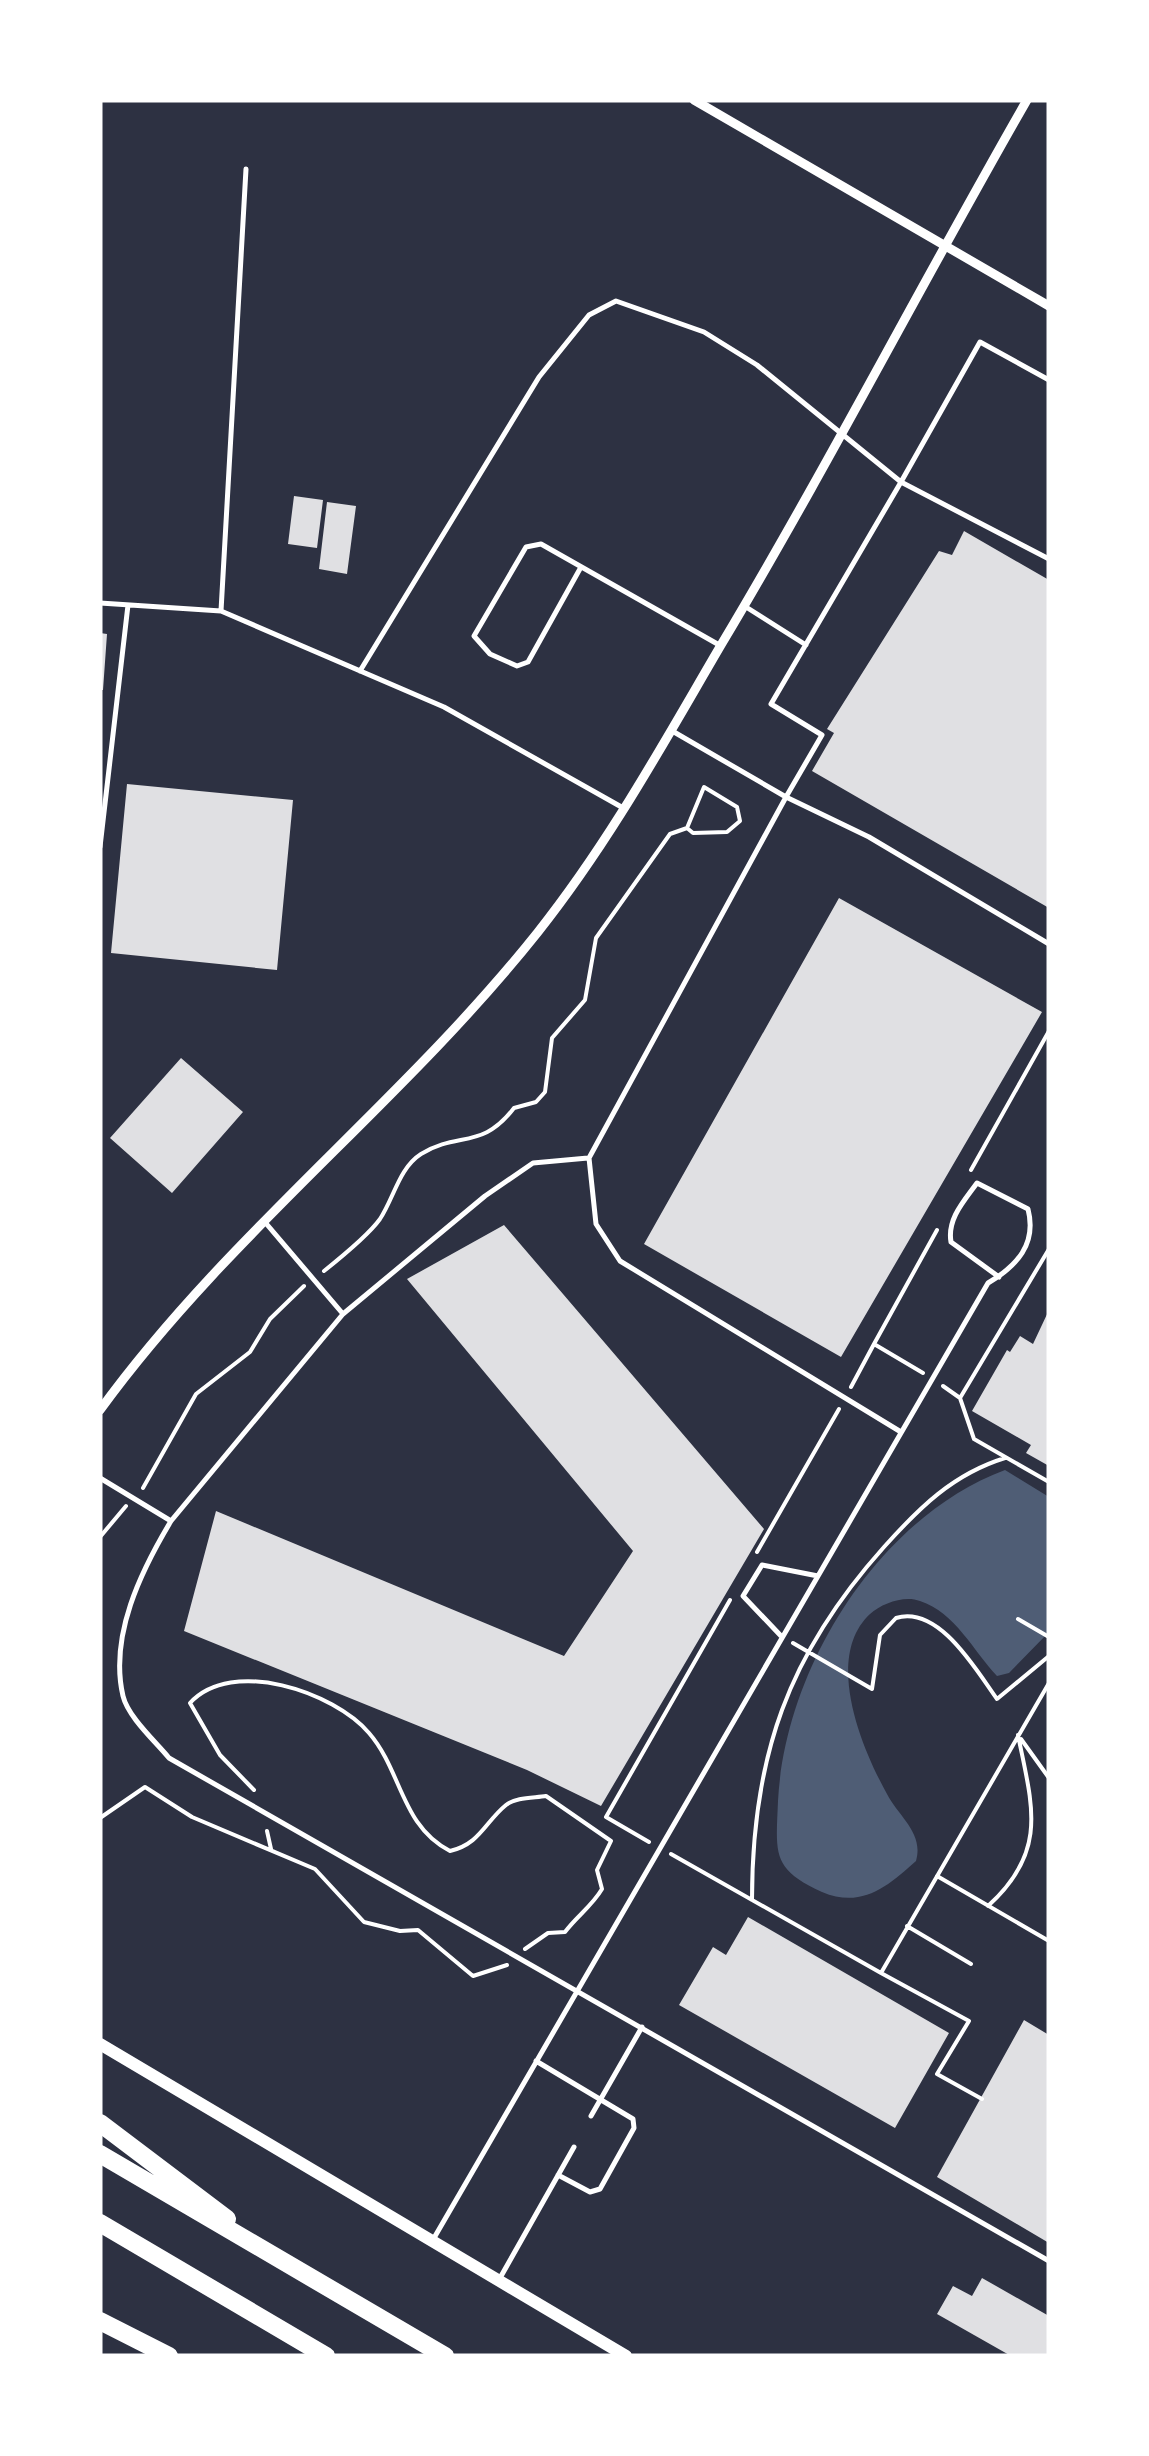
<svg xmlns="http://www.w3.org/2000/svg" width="1149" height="2456" viewBox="0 0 1149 2456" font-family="'Exo 2',sans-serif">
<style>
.water{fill:#4f5d75}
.building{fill:#e0e0e3}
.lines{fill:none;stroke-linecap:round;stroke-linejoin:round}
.path{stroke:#fff;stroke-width:4}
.service{stroke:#fff;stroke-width:5}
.minor{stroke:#fff;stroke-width:9}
.secondary{stroke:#fff;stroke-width:12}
.motorway{stroke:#fff;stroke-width:18}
</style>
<rect width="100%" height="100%" fill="#2d3142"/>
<!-- water -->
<path class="water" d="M1005 1470 1049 1497V1632L1009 1673 997 1676C974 1652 955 1612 920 1601 905 1595 882 1603 870 1614 824 1657 861 1747 887 1794 899 1817 924 1833 916 1861 888 1886 862 1909 822 1892 771 1869 776 1853 778 1801 785 1669 877 1518 1005 1470Z"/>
<!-- building -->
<path class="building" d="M294 496 323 500 317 548 288 544Z
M327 502 356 506 347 574 319 569Z
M964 531 1049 580V908L812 771 834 733 827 729 939 551 952 555Z
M100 633 107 634 103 690H100Z
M127 784 293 800 277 970 111 953Z
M839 898 1042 1012 841 1357 644 1244Z
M181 1058 243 1112 172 1193 110 1138Z
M504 1225 764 1529 601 1806 527 1770 184 1631 216 1511 564 1656 633 1551 407 1279Z
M1049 1310V1466L1026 1453 1031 1445 972 1411 1007 1350 1010 1352 1020 1336 1033 1344Z
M748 1917 949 2033 895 2128 679 2005 713 1947 726 1955Z
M1024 2020 1049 2035V2243L937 2177Z
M982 2278 1049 2316V2356H1011L937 2314 953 2286 972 2296Z"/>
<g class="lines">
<!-- path -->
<path class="path" d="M971 1170 1049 1031
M324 1271C339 1259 370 1233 380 1219 394 1198 399 1168 421 1154 459 1131 482 1150 514 1108L536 1102 545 1092 552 1038 585 1000 596 938 670 834 687 828 693 833 727 832 740 821 737 807 704 787 687 828
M874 1344 937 1230
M943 1386 960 1398 974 1439 1049 1482
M851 1387 874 1344 923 1373
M960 1398 1049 1249
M143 1488 196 1394 250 1352 270 1319 304 1286
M100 1537 126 1506
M757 1552 839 1409
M1018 1619 1049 1637
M793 1643 872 1689 880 1635 896 1618C939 1605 976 1670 997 1699L1049 1656
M1021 1739 1049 1778
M254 1790 220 1755 190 1703C232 1657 334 1692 369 1733 402 1771 401 1826 450 1851 480 1844 485 1822 506 1805 516 1797 534 1798 546 1796L611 1841 597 1870 602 1889C592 1906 577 1916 565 1932L548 1933 525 1949
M100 1818 145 1787 192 1817 315 1869 364 1922 400 1931 418 1930 473 1976 507 1965
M267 1831 271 1849
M649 1842 606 1817 730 1600
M671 1854 881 1973 1049 1683
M937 1876 1049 1941
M752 1900C752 1757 788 1654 884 1547 919 1508 953 1474 1005 1458
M988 1906C1049 1851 1032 1805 1018 1735
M907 1926 971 1964
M881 1973 969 2021 937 2074 982 2099"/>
<!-- service -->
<path class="service" d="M581 567 528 662 517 666 490 654 474 636 526 547 541 544 721 646
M100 603 221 611 444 707 625 809
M746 607 806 645
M221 611 246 169
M360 671 539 377 589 315 616 301 704 332 757 365 901 482 980 342 1049 380
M674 732 786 797 822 735 771 704 901 482 1049 559
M100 847 128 605
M264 1221 343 1314
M901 1432 620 1261 596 1224 589 1158 786 797 869 837 1049 944
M100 1478 171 1521C141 1571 109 1636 123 1696 128 1717 156 1742 169 1758L1049 2261
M171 1521 343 1314 485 1196 533 1163 588 1158
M782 1637 743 1596 762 1565 818 1576
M536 2061 633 2119 634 2128 600 2189 590 2192 558 2175
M591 2116 642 2027
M434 2238 988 1283C1017 1266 1037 1244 1028 1209L977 1183C964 1201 947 1219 951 1242L999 1277
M500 2278 574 2147"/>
<!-- minor -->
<path class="minor" d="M694 100 1049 306
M100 1410C228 1234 403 1102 538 932 610 841 663 744 721 645 828 466 923 281 1027 100"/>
<!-- secondary -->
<path class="secondary" d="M100 2044 626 2356"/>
<!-- motorway -->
<path class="motorway" d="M100 2123 227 2219
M100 2154 445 2356
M100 2223 326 2356
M100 2321 169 2356"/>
</g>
<!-- border -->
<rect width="1149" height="2456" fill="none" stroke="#ffffff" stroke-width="205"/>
</svg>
